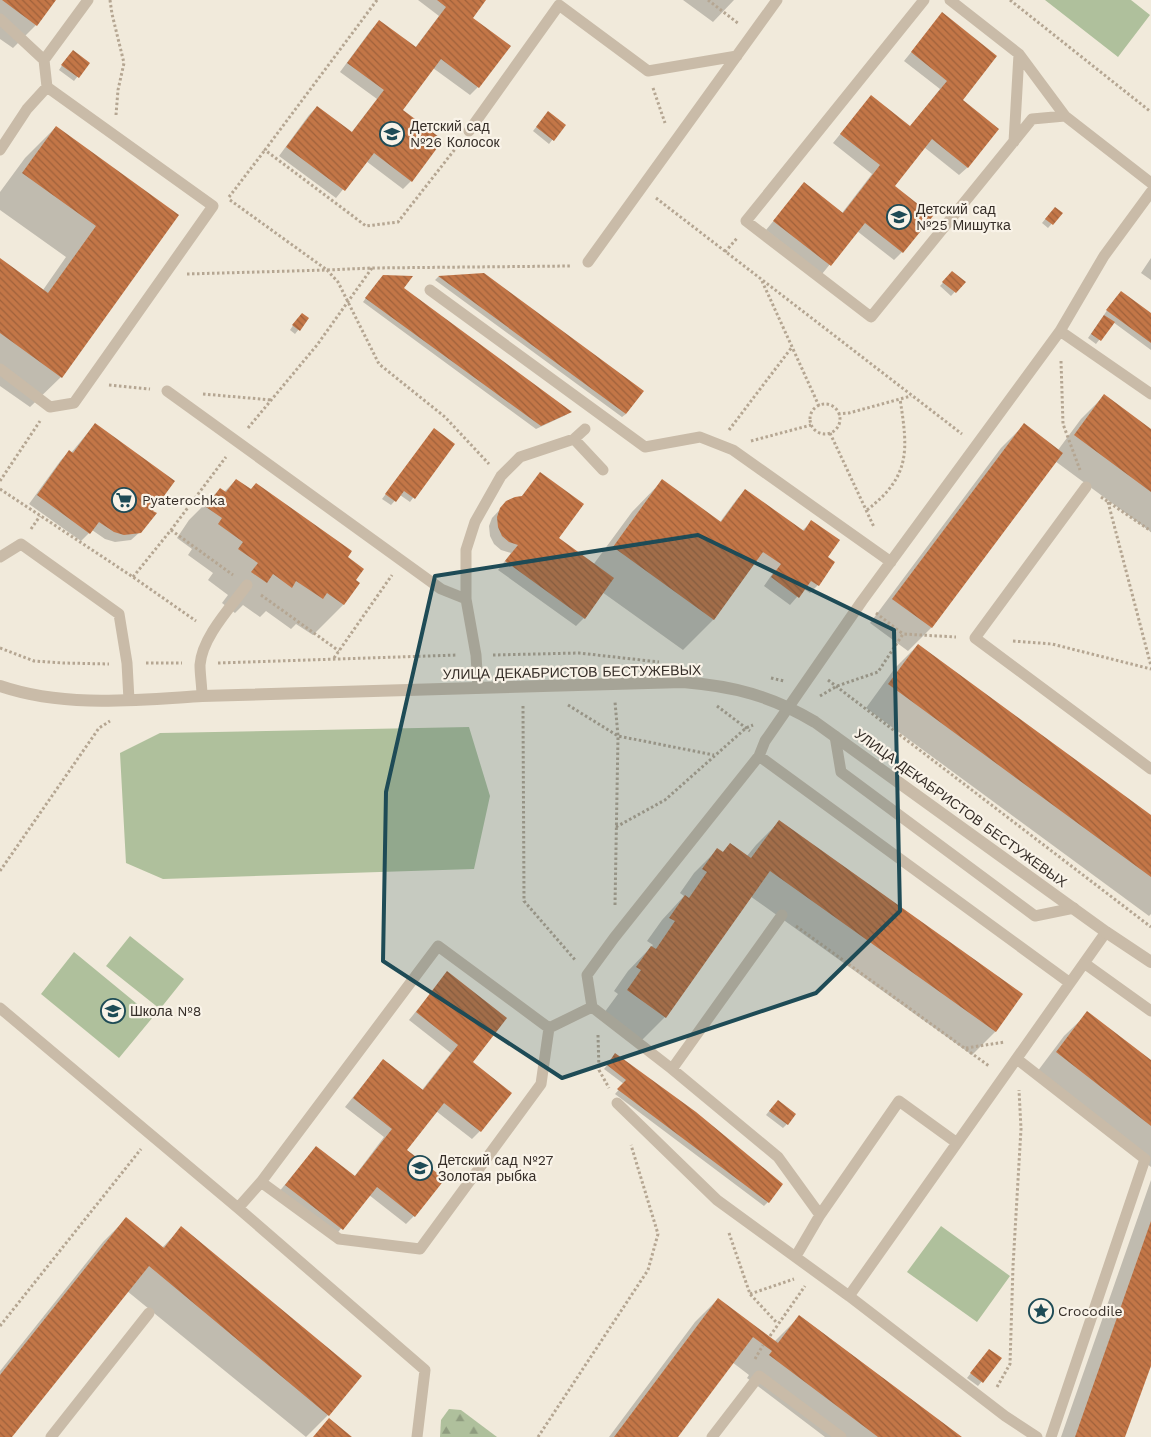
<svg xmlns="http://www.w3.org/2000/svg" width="1151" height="1437" viewBox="0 0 1151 1437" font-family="'Work Sans',sans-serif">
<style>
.green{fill:#afc09c}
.forest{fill:url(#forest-firs)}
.shadow{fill:#0003}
.building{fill:url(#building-back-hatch)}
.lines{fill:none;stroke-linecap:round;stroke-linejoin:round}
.path{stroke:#b5a692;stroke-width:3;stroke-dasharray:2.5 2.5;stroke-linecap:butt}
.lane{stroke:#c9bba8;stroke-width:11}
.street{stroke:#c9bba8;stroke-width:12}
.marked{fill:#1e4b56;fill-opacity:0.2;stroke:#1e4b56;stroke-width:4;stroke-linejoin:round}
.labels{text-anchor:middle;stroke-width:4.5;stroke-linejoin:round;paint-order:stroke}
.poi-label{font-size:14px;fill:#362e28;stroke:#f9f3e8;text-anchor:start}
.street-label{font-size:14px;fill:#362e28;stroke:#f9f3e8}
</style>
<defs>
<pattern id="forest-firs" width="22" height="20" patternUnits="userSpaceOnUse" patternTransform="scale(1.25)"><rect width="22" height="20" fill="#afc09c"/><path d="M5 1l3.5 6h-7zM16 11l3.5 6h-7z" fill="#8f9c7f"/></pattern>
<pattern id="building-back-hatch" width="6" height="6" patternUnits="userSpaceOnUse" patternTransform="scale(1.25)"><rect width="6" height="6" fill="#c37647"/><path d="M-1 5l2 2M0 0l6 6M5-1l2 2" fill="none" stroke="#9f613b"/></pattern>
</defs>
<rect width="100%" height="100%" fill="#f1eadb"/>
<!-- green -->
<path class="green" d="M1045 0H1131L1150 15 1118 57Z
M469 727 490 796 474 869 163 879 126 863 120 753 160 733Z
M130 936 184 979 160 1009 106 966Z
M74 952 153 1017 119 1058 41 994Z
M941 1226 1010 1276 977 1322 907 1272Z"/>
<!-- forest -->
<path class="forest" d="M449 1409 461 1410 497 1437H440L441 1420Z"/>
<!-- shadow -->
<path class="shadow" d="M0 0H55L36 25 13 48 0 39Z
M418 0H485L471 18 478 87 470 95 433 68 402 110 411 181 403 189 366 161 336 198 279 156 309 115 317 107 351 133 377 99 340 72 371 30 379 22 415 48 439 16Z
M683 0H734L713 22Z
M942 14 961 100 968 167 959 175 924 147 893 186 931 216 902 252 894 260 857 231 822 274 766 230 804 184 842 213 872 174 833 143 864 105 910 127 940 89 904 61Z
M69 55 88 63 74 81 59 70Z
M545 116 564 125 549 144 533 131Z
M56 127 177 215 61 377 30 407 0 386V259L43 290 66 257 0 210V192L25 158Z
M1051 212 1061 213 1048 228 1042 223Z
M1151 258V280L1141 273Z
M952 273 964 282 951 296 940 286Z
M484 274 626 414 622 417 435 280 438 277Z
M379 280 402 289 570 412 566 415 536 429 363 302Z
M1117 296 1151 315V350L1113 322 1096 344 1088 338Z
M298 318 307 319 295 334 290 330Z
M1104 396 1151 431V532L1055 461 931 628 908 651 870 623 1001 448 1024 425 1058 450 1081 419Z
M95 424 140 532 131 540 115 542 105 539 92 530 81 541 29 504 61 460 69 452 71 453Z
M434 430 453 444 410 502 400 495 391 505 382 499Z
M540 474 557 538 593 565 632 512 662 481 720 522 737 499 745 490 802 531 812 521 826 557 818 585 810 593 804 589 790 605 764 586 773 573 756 560 714 619 683 650 602 592 584 618 576 626 498 570 511 553 501 550 494 544 490 536 489 526 492 518 507 502 521 497Z
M236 480 346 558 354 581 358 583 343 605 313 635 296 624 291 629 266 611 260 617 243 605 235 613 222 603 228 595 208 580 213 573 188 555 192 549 177 538 189 520 220 489 224 492Z
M918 645 1151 816V914L1149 916 866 708 895 668Z
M779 822 1021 995 995 1032 972 1055 750 896 665 1017 642 1040 604 1013 618 994 614 991 628 971 653 945 647 941 662 920 684 896 680 893 694 873 717 850 722 853 730 844 747 856 756 845Z
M447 973 471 1062 480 1131 472 1139 436 1111 406 1150 414 1216 406 1224 369 1195 334 1237 278 1193 316 1147 354 1177 384 1137 345 1107 383 1060 422 1090 451 1053 409 1020Z
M1088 1013 1151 1062V1167L1034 1076 1064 1036Z
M612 1059 768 1202 764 1206 615 1094 624 1084 604 1069Z
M774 1105 787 1124 783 1128 766 1115Z
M1151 1180V1362L1124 1437H1061Z
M126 1219 162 1248 181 1228 328 1415 306 1437 127 1291 10 1437H0V1371L103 1242Z
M718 1299 775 1341 800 1316 960 1437H825L747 1378 749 1375 732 1362 676 1437H609L695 1322Z
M989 1350 1000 1359 978 1386 967 1378Z"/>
<!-- building -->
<path class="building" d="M2 0H56L37 26Z
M437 0H486L473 18 511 46 479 88 441 59 403 110 443 140 412 182 374 153 345 191 286 147 317 106 352 132 384 90 347 63 379 20 416 47 446 7Z
M942 12 997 56 963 100 999 129 968 168 932 139 895 186 933 216 903 253 865 223 831 266 773 221 804 182 843 213 880 165 840 134 871 95 910 126 947 81 911 52Z
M73 50 90 63 79 78 61 65Z
M548 111 566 125 554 141 536 127Z
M56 126 179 215 62 378 0 333V258L48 293 96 226 22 173Z
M1055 207 1063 213 1053 225 1045 219Z
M952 271 966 282 956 293 942 282Z
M484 273 644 391 626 414 438 276Z
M383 275 413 276 404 288 572 412 541 426 365 298Z
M1121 291 1151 313V343L1106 310Z
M302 313 309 318 300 331 292 325Z
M1104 315 1115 322 1101 341 1091 334Z
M1104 394 1151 429V492L1074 435Z
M95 423 175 481 153 511 157 513 141 533 124 535 114 532 99 522 90 534 37 495 69 450 73 453Z
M1024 423 1063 453 932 628 892 599Z
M434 428 455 444 415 499 404 491 396 502 385 494Z
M540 472 584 504 559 538 614 578 585 619 505 561 518 545 509 542 502 536 498 527 497 517 500 508 506 501 515 497 522 496Z
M236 479 251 489 256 483 352 551 348 557 364 569 356 580 360 583 344 605 327 593 323 599 296 581 292 588 273 574 267 583 251 572 258 563 238 549 243 542 218 524 222 518 206 507 220 488 226 492Z
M662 479 721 522 745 489 804 531 811 520 840 540 828 557 835 562 819 586 811 581 799 598 771 577 781 564 763 552 714 620 613 547Z
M918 644 1151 815V877L888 684Z
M779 820 1023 994 996 1032 770 871 666 1018 627 990 641 970 636 967 651 946 656 949 675 921 669 918 685 895 689 898 707 872 702 869 717 848 723 852 730 843 751 858Z
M447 971 507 1018 473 1062 512 1093 481 1132 444 1103 407 1150 445 1179 415 1217 377 1187 343 1230 285 1185 316 1146 355 1176 392 1129 353 1098 383 1059 423 1090 458 1045 416 1012Z
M1087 1011 1151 1060V1126L1056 1052Z
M615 1053 696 1112 783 1184 769 1203 617 1089 626 1080 607 1065Z
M778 1100 796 1114 788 1125 769 1111Z
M126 1217 164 1248 181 1226 362 1376 329 1416 149 1266 12 1437H0V1375Z
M1151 1221V1366L1125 1437H1075Z
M718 1298 778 1343 799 1315 962 1437H878L769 1355 772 1351 753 1337 678 1437H614Z
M989 1349 1002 1358 983 1383 970 1373Z
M329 1418 352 1437H313Z"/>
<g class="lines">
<!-- path -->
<path class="path" d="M110 0 112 14 124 63 118 90 116 115
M377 0 265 150 366 226 398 222 459 144
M708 0 739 24
M1010 0 1151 112
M653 88 665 123
M229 197 265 150
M656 198 962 434
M230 200 327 270 372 268 571 266
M725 252 738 237
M187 274 327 270 338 282 379 364 445 417 489 464
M762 281 819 406
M1061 361 1063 424 1080 470
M109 385 150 389
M203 394 272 400
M810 419a15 15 0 1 1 30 0a15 15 0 1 1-30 0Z
M838 414 849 413 911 396
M248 428 317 345 372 268
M729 430 792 347
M830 433 874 527
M751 441 811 425
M0 481 40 421
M0 489 133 577 196 621
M1101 497 1151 531
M1108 502 1151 666
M867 510C911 476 908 450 900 399
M31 529 40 516
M171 530 233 575
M133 577 171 530 226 457
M261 595 339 651
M876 613 903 634
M1013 641 1052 644 1151 669
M0 648 34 661 63 663 109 664
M493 655 579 653 659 662
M334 658 392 575
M146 663H182
M218 663 457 655
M771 678 784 681
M828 680 1151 927
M820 696 837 686 878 672 903 634 956 637
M568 705 618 736 714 755
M523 706 524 901 576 961
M717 706 750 731
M616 827 665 800 746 728 753 725
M0 871 99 728 110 721
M615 905 618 736 615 702
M796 926 989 1066
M598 1035 599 1070 609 1088
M966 1048 1005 1042
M729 1233 750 1294 777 1323
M750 1294 794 1279
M0 1326 141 1149
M770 1336 805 1286
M755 1359 763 1345
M997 1387 1010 1364 1013 1266 1021 1129 1019 1090
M538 1437 648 1270 658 1234 631 1145"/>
<!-- lane -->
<path class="lane" d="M924 0 746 221 871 317 1032 119 1065 116
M950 0 1019 54 1065 116 1151 183
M0 19 44 60 47 87
M44 60 88 0
M469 131 559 5 648 71 737 56
M1014 142 1019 54
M0 150 27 109 47 87 213 206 74 403 50 407 0 369
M588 262 777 0
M430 290 645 447 700 437 733 450 891 562
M1060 331 1151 394
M167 391 441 589 466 599
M574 439 603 470
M1086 487 975 638 1151 769
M0 557 21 544 119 614 127 663 129 700
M478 688 476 655 466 599V550L475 522 501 476 520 457 574 439 585 429
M202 696C202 686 200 675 200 665 202 637 231 607 247 585
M835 736 841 772 1035 916 1074 908
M759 756 1070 983
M1084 963 1151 1011
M0 1008 238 1208 425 1370 417 1437
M1017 1059 1145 1159 1051 1437
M672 1069 782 915
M617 1103 717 1200 849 1296
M957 1143 899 1101 820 1215 778 1157 672 1069 592 1007 587 975 614 938 759 756 765 741 862 601 1060 331 1104 256 1151 192
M261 1182 438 946 549 1028
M238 1208 261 1182 339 1239 420 1249 541 1084 549 1028 592 1007
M796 1256 820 1215
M51 1437 149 1313
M712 1437 759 1376 841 1437
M1037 1437 1005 1416 849 1296 1106 932"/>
<!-- street -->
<path class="street" d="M0 686C64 708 136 700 202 696L683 682C733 686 772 696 815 722L1106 932 1151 962"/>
</g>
<!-- marked area -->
<path class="marked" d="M698 535 894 630 900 911 816 993 562 1078 383 961 386 792 435 576Z"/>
<!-- icons -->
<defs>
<symbol id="school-ring" viewBox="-11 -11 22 22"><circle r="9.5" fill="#f9f3e8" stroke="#1e4b56" stroke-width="1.5"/><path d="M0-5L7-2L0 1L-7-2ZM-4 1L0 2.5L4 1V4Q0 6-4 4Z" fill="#1e4b56"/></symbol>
<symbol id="supermarket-ring" viewBox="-11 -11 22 22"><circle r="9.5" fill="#f9f3e8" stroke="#1e4b56" stroke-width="1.5"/><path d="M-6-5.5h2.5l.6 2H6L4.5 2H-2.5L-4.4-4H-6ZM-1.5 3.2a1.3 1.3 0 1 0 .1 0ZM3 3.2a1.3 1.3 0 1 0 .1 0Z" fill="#1e4b56"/></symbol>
<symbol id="sight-ring" viewBox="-11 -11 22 22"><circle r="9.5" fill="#f9f3e8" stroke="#1e4b56" stroke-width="1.5"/><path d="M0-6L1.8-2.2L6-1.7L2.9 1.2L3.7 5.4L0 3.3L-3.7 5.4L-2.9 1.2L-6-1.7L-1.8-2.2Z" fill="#1e4b56"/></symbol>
</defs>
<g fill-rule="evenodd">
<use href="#school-ring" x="378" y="120" width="28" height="28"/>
<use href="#school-ring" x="885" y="203" width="28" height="28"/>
<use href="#supermarket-ring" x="110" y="486" width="28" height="28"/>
<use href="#school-ring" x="99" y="997" width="28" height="28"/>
<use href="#school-ring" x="406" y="1154" width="28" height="28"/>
<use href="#sight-ring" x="1027" y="1297" width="28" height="28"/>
</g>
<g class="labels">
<!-- poi labels -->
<g class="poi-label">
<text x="410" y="131">Детский сад<tspan x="410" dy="16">№26 Колосок</tspan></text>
<text x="916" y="214">Детский сад<tspan x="916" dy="16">№25 Мишутка</tspan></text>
<text x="142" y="505">Pyaterochka</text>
<text x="130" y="1016">Школа №8</text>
<text x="438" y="1165">Детский сад №27<tspan x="438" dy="16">Золотая рыбка</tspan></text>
<text x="1058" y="1316">Crocodile</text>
</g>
<!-- street labels -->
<g class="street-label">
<text transform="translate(572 672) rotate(-1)" y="5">УЛИЦА ДЕКАБРИСТОВ БЕСТУЖЕВЫХ</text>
<text transform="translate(961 808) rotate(36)" y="5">УЛИЦА ДЕКАБРИСТОВ БЕСТУЖЕВЫХ</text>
</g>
</g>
</svg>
